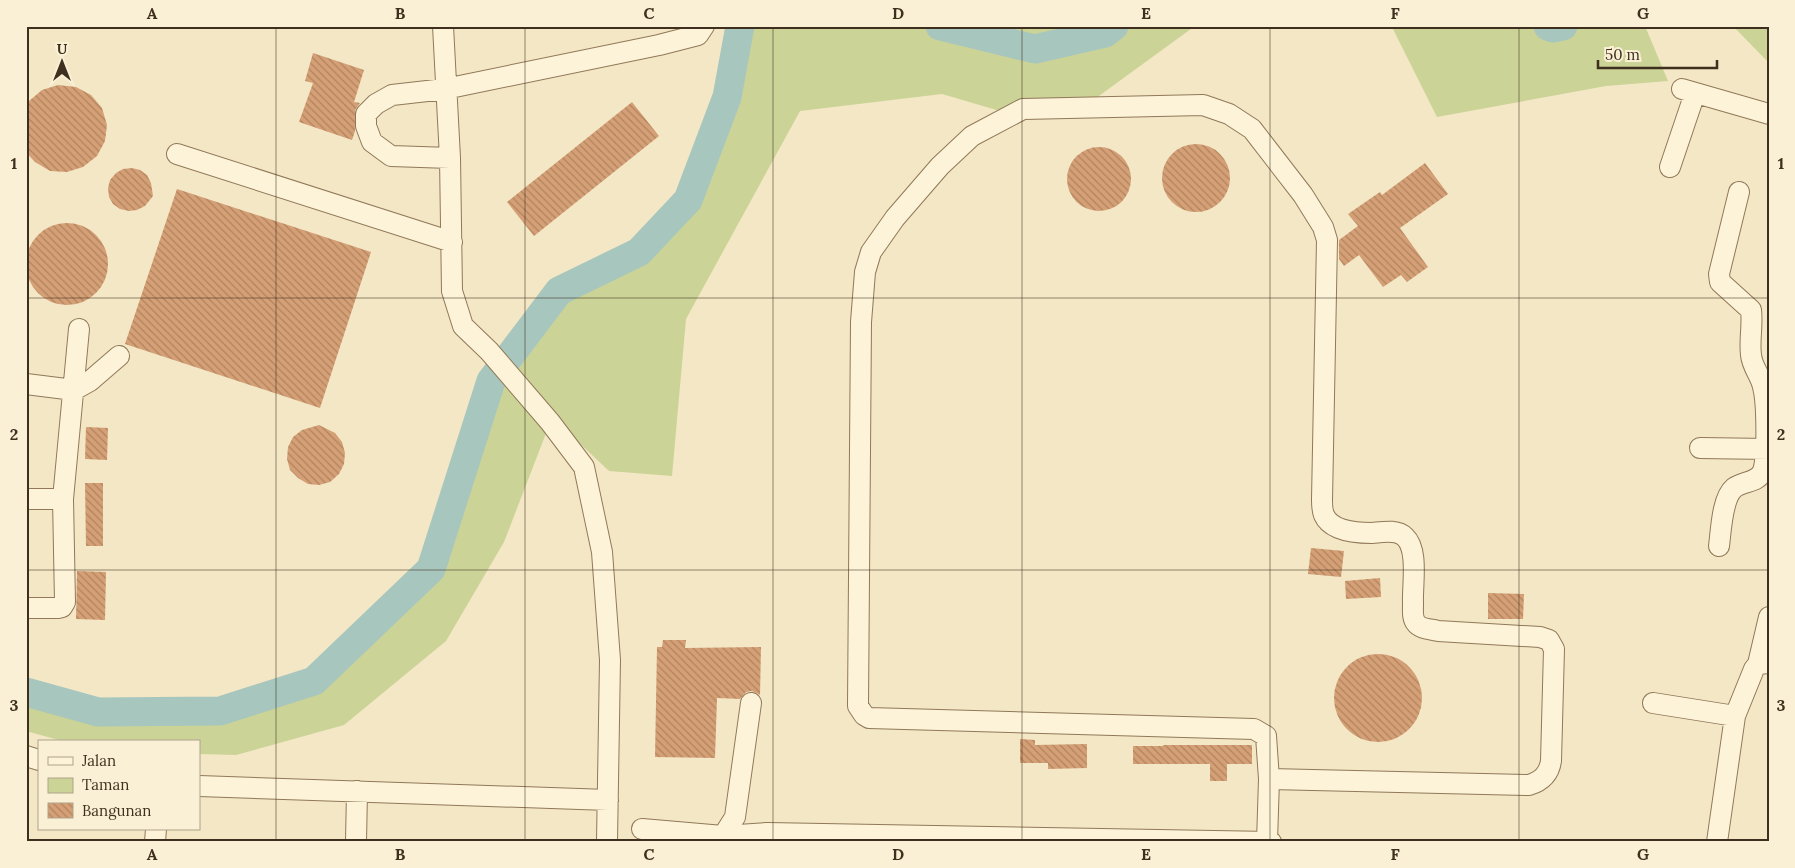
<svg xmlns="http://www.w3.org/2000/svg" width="1795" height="868" viewBox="0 0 1795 868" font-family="Lora,serif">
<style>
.green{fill:#cbd397}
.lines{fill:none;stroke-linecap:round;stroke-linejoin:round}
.river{stroke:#a7c6be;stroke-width:29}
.building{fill:url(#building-back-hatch)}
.minor-casing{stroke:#917858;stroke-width:22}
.minor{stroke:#fcf3d9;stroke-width:20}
.grid{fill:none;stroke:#3f2f1e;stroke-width:1;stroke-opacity:0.55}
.neatline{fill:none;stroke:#3f2f1e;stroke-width:2}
.grid-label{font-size:16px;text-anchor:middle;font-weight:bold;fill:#3f2f1e}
</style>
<defs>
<pattern id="building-back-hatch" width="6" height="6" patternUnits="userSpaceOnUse" patternTransform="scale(1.25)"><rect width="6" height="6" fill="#d6a076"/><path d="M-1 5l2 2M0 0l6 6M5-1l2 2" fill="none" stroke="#af8360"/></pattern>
</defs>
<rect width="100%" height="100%" fill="#f3e7c5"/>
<!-- green -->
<path class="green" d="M740 26H1195L1092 101 1021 117 942 94 800 111 686 319 672 476 609 471 575 439 550 423 504 542 446 641 344 725 236 755 199 754V742H66L26 731V692L98 712 220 711 314 681 431 569 491 381 559 291 639 252 688 200 727 97Z
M1390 26H1645L1668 81 1606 86 1437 117 1393 29Z
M1733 26H1769V62L1766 60Z"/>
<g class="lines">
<!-- river -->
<path class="river" d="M940 26 1035 49 1105 33 1114 26
M1548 26 1553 28 1563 26
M26 692 98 712 220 711 314 681 431 569 491 381 559 291 639 252 688 200 727 97 740 26"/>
</g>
<!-- building -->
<path class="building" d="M313 53 364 70 354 102 360 103 355 110V131L352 140 299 122 313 83 305 81Z
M58 85 76 87 91 95 102 108 107 125 105 141 97 156 83 167 67 172 50 171 35 162 26 152V106L29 101 42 90Z
M632 102 659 136 534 236 507 202Z
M1162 178a34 34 0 1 1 68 0a34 34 0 1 1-68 0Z
M1067 179a32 32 0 1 1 64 0a32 32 0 1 1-64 0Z
M1425 163 1448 194 1400 228 1428 267 1407 282 1401 275 1383 287 1359 255 1344 266 1339 259V240L1358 226 1348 214 1380 192 1382 195Z
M132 168 140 170 147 175 151 183 153 196 145 206 137 210 129 211 120 209 113 204 109 197 108 188 110 180 116 173 123 169Z
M177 189 371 252 320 408 125 344Z
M26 264a41 41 0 1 1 82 0a41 41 0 1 1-82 0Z
M319 425 335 433 342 442 345 453 344 464 339 474 330 482 319 485 308 484 298 478 290 470 287 459 288 447 293 437 302 430Z
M86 427 108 428 107 460 85 459Z
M85 483H103V546H86Z
M1311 548 1344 551 1341 577 1308 574Z
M77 571 106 572 105 620 76 619Z
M1380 578 1381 597 1346 599 1345 581Z
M1488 593 1524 594 1523 619H1488Z
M663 640H686L685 648 761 647 760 695 752 691 746 692 740 699 717 698 715 758 655 757 657 647H662Z
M1334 698a44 44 0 1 1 88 0a44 44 0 1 1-88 0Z
M1020 739 1035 740V745L1087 744V768L1048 769V763H1020Z
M1163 745H1252V764H1227V781H1210V764H1133V746H1163Z"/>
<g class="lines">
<defs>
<path id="minor" d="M443 26 450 158 452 291 463 326 489 351 550 422 584 467 602 552 610 660 607 842
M1682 89 1769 114
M177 154 452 242
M450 158 391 156 372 142 366 126V114L376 104 392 95 445 89 659 45 698 35 704 26
M1670 167 1695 93
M26 384 74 390 90 381 119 356
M1700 448 1769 449
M26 499H63
M1719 546C1721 531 1722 498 1734 488 1743 481 1758 483 1763 471 1768 456 1767 402 1763 387 1761 376 1752 367 1751 355 1749 340 1753 325 1751 310L1720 282 1719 274 1739 192
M26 608H58L62 607 65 602 63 499 79 329
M1758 664 1769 617
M1653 703 1735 716
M26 756 39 760
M199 786 608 800
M642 829 723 836 767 833 1271 842
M723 836 735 817 751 703
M155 842 156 829
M356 842 357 791
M1267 842 1269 779 1266 736 1254 729 869 718 864 715 858 706 861 322 865 272 871 252 895 218 940 166 972 136 1023 109 1203 105 1229 114 1252 129 1303 195 1323 227 1327 240 1322 500C1322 505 1322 510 1324 515 1331 531 1356 533 1372 533 1383 532 1397 529 1405 537 1419 550 1412 586 1413 604 1413 610 1412 618 1416 623 1420 629 1431 629 1438 631L1540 637 1549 640 1554 649 1551 761C1549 774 1542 781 1529 785L1269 779
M1717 842 1735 716 1754 669 1758 664 1769 663"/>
</defs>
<!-- minor casing -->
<use href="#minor" class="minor-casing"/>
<!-- minor -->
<use href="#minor" class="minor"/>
</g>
<!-- grid -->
<path class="grid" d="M276 26V842M525 26V842M773 26V842M1022 26V842M1270 26V842M1519 26V842M26 298H1769M26 570H1769"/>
<!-- border -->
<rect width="1795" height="868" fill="none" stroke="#faf0d5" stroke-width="55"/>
<!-- legend -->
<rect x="38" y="740" width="162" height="90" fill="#faf0d5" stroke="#afa38c"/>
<rect x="48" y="757" width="25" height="8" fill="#fcf3d9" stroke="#afa38c"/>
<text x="82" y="766" font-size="15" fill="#3f2f1e">Jalan</text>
<rect x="48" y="778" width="25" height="15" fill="#cbd397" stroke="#afa38c"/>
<text x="82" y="790" font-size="15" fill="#3f2f1e">Taman</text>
<rect x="48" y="803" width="25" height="15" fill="url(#building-back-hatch)" stroke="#afa38c"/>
<text x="82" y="816" font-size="15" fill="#3f2f1e">Bangunan</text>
<!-- north arrow -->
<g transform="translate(62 62)" stroke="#faf0d5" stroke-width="4" paint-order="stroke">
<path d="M0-4L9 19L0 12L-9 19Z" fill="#3f2f1e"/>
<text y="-8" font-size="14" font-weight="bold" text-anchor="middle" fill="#3f2f1e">U</text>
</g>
<!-- scale -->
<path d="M1598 60v8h119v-8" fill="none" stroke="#3f2f1e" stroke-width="2.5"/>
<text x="1605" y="60" font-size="15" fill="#3f2f1e" stroke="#faf0d5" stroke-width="4" paint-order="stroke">50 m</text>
<rect x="28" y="28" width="1740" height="812" class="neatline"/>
<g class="grid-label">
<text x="152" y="19">A</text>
<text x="400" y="19">B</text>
<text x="649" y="19">C</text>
<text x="898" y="19">D</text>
<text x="1146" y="19">E</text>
<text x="1395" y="19">F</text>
<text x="1643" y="19">G</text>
<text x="14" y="169">1</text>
<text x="1781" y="169">1</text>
<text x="14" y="440">2</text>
<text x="1781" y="440">2</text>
<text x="14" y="711">3</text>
<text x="1781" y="711">3</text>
<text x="152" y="860">A</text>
<text x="400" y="860">B</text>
<text x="649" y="860">C</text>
<text x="898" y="860">D</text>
<text x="1146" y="860">E</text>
<text x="1395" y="860">F</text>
<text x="1643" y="860">G</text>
</g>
</svg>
